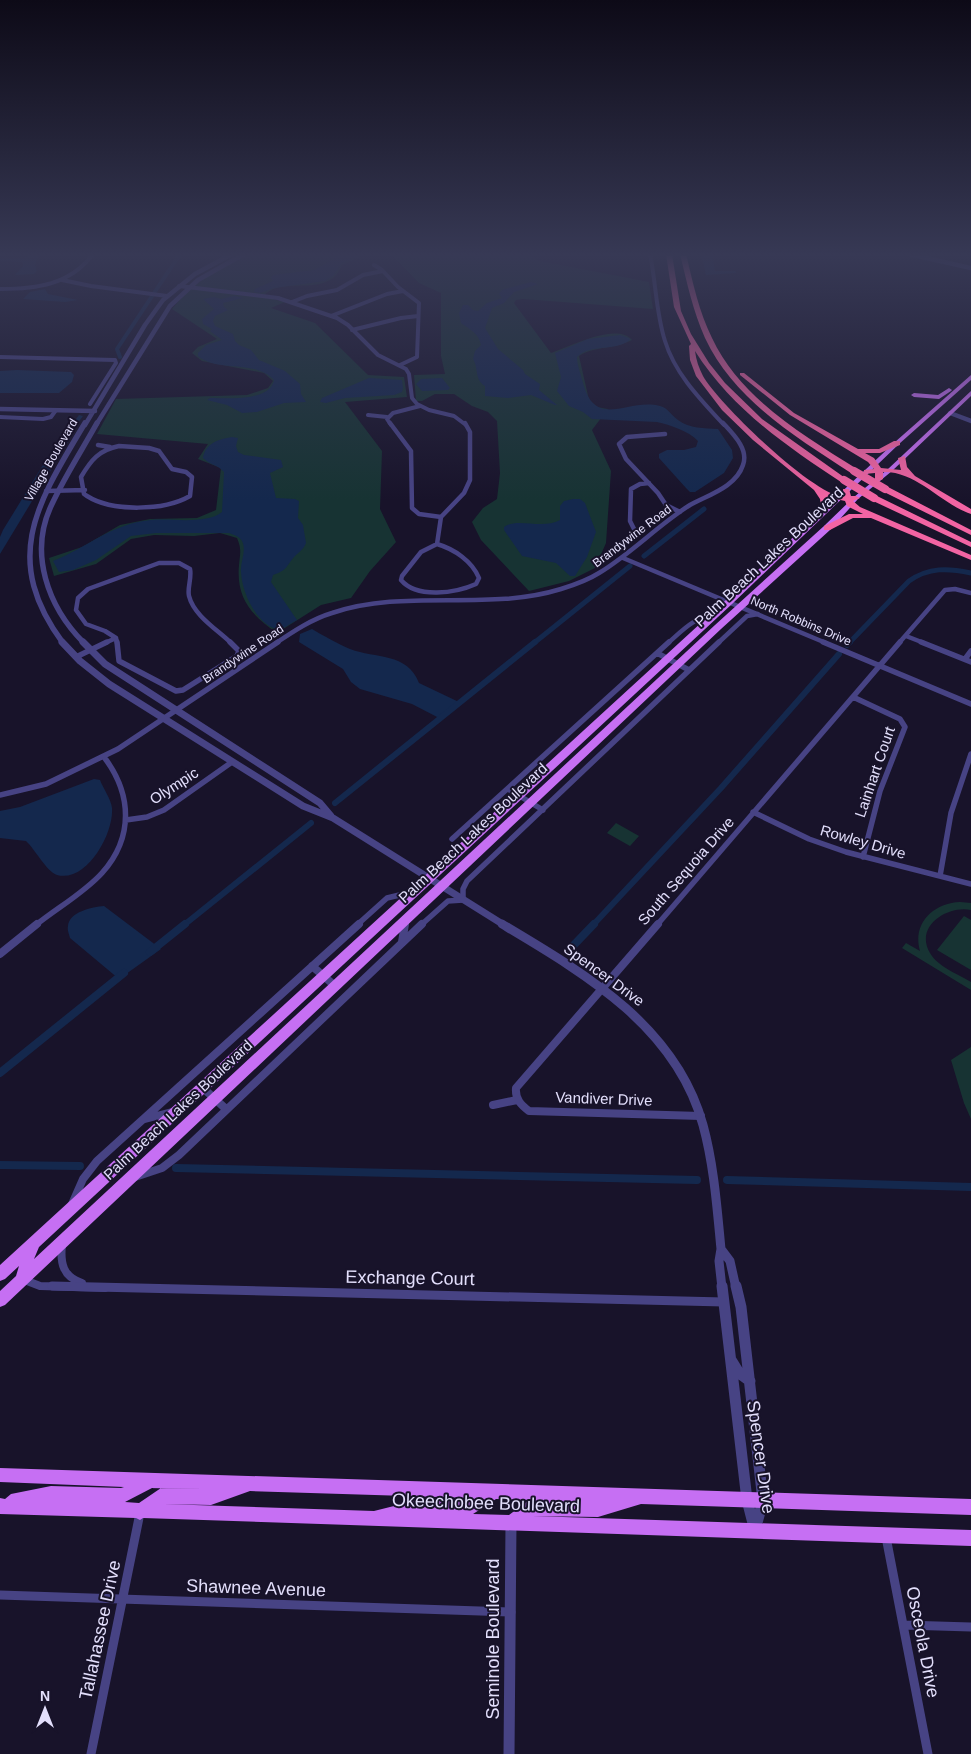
<svg xmlns="http://www.w3.org/2000/svg" width="971" height="1754" viewBox="0 0 971 1754" font-family="Helvetica,sans-serif">
<style>
.green{fill:#173333}
.water{fill:#14284d}
.lines{fill:none;stroke-linecap:round;stroke-linejoin:round}
.canal-far3{stroke:#14284d;stroke-width:4}
.canal-far2{stroke:#14284d;stroke-width:5}
.canal-far1{stroke:#14284d;stroke-width:6}
.canal{stroke:#14284d;stroke-width:8}
.minor-far4{stroke:#474384;stroke-width:4}
.minor-far3{stroke:#474384;stroke-width:4.5}
.minor-far2{stroke:#474384;stroke-width:5.5}
.minor-far1{stroke:#474384;stroke-width:8}
.minor{stroke:#474384;stroke-width:9}
.tertiary-far4{stroke:#474384;stroke-width:4.5}
.tertiary-far3{stroke:#474384;stroke-width:5.5}
.tertiary-far2{stroke:#474384;stroke-width:7}
.tertiary-far1{stroke:#474384;stroke-width:9}
.tertiary{stroke:#474384;stroke-width:11}
.primary{fill:#c66ff3;fill-rule:evenodd}
.motorway{fill:#f264a3;fill-rule:evenodd}
.motorway-bridge{stroke:#f264a3;stroke-width:8}
.labels{text-anchor:middle;stroke-width:4;stroke-linejoin:round;paint-order:stroke}
.far-street-label{font-size:12px;fill:#e3dffc;stroke:#18132a}
.street-label{font-size:15px;fill:#e3dffc;stroke:#18132a}
.near-street-label{font-size:18px;fill:#e3dffc;stroke:#18132a}
</style>
<rect width="100%" height="100%" fill="#18132a"/>
<!-- green -->
<path class="green" d="M250 254H367L342 265C328 301 281 273 263 297L285 302 271 308 315 323 368 375 404 377 407 397 345 402 382 451 380 509 396 542 370 571 351 598 321 605 277 633C251 615 236 598 239 565 240 553 242 550 237 538L220 533 194 536 154 535 131 539 96 564 54 576 49 558 82 547 120 525 150 519 197 518 216 510 221 468 198 459 208 444 97 434 116 399 247 395 268 388 273 381 264 373 202 361 192 353 198 347 217 339 172 309C192 284 219 266 250 254Z
M391 254H527L540 261 649 282 653 309 523 299 516 300 514 303 551 353C570 347 616 322 632 340 615 349 594 346 579 356L589 400 597 407 608 409 592 430 611 471 606 543 595 568 569 581 529 591 481 540 472 522 483 508 497 499 500 473 497 421 488 412 472 406 454 394H435L422 401H416L414 375 445 374 441 356V293L419 283Z
M616 823 639 836 630 846 607 833Z
M960 902 971 903V910C948 905 914 926 930 953 938 967 958 974 971 982V990L902 948 906 943 920 951C912 924 933 903 960 902Z
M964 916 971 920V970L937 950Z
M971 1047V1119L964 1103 951 1060Z"/>
<!-- water -->
<path class="water" d="M31 254H57L38 257 35 266 37 271 34 274 15 275 23 266 22 262 0 261V258H25Z
M338 254H363L342 263 333 276 325 281 274 288 260 293 254 292 255 289 273 281 271 277 273 275 314 270 332 260Z
M701 254H712L715 271H735L736 273 706 275Z
M531 282 538 284 514 292 504 303 492 308 485 328 498 349 523 370 525 374 540 384 539 390 557 405H555L531 395 508 398 485 396V386C474 379 479 369 473 359L475 351 481 345C479 334 471 330 461 323L459 313 463 305H468L473 310 478 311 487 303 502 298 499 294 502 290Z
M45 289 48 294 78 300 65 302 23 299 30 292Z
M235 296 243 298 223 303 224 307 228 310 215 316 213 321 215 326 233 334 235 341 239 345 251 350 259 360 285 371 300 384 301 394 306 402 284 403 257 412 242 413 227 405 207 400 210 398C227 398 270 402 274 380 254 359 219 373 198 356V353L206 345 222 340 210 331 212 329 203 324 202 319 214 309 203 299 214 297 221 299Z
M620 335 629 338 630 340C615 352 591 343 577 357 577 366 581 374 583 383 596 431 628 397 660 406 668 408 671 415 678 420 690 429 704 428 718 429L732 450 733 458 724 473 695 492H690L686 488 659 458V454L667 450H684L696 447 698 441C689 431 670 425 657 422L592 419 583 412 569 406 557 391 561 377 555 353 588 339Z
M17 370 71 372 74 375 72 382 59 393H0V371Z
M369 378 402 380 403 388 402 392 394 395 345 398 326 403 320 402 322 398Z
M442 378 450 388 448 390 422 391 416 384 421 379Z
M79 415 83 416 72 431 69 440 0 554V537L3 530 46 460Z
M232 437 238 438 236 446 238 452 244 455 281 460 283 467 270 473 276 498 295 499 299 501 298 518 303 525 306 543C304 549 299 552 295 556 286 566 288 570 273 575L271 582 297 620 280 630C257 626 242 593 241 572 240 562 247 551 242 541 239 536 234 535 229 533H156L131 536 96 560 73 570 59 572 53 561C89 547 110 524 151 520 171 518 206 525 222 512L224 472C218 465 210 465 203 458 205 444 218 439 232 437Z
M573 499H580L585 503 596 532 587 557 575 576H570L556 563 522 556 504 530V527C517 517 542 530 560 520V506L564 501Z
M312 629C324 636 338 644 350 649 376 659 407 652 419 683L461 703 441 719 412 704 360 689 351 682 343 669 299 642 300 634Z
M94 779 100 780C103 788 111 799 112 808 114 833 87 883 57 875 46 871 35 849 26 841L0 838V811L20 807Z
M104 906 161 949 119 979 70 938C69 934 67 930 68 926 69 912 92 907 104 906Z"/>
<g class="lines">
<!-- canal-far3 -->
<path class="canal-far3" d="M120 357 117 349 180 254"/>
<!-- canal-far2 -->
<path class="canal-far2" d="M644 556 704 509
M534 643 630 566
M849 643 909 581C929 567 948 568 971 573"/>
<!-- canal-far1 -->
<path class="canal-far1" d="M847 645 850 642
M335 803 535 642
M184 925 311 823
M593 925 721 788 839 654"/>
<!-- canal -->
<path class="canal" d="M570 949 594 924
M150 952 185 924
M0 1073 124 973
M0 1165 80 1166
M176 1168 697 1180
M727 1180 971 1187"/>
<!-- minor-far4 -->
<path class="minor-far4" d="M650 254C656 283 656 313 665 341 675 374 701 400 724 425
M374 265 382 270 398 287 419 303 417 357 400 365
M62 280 91 286 167 296
M179 286 278 298 337 318 348 325 378 355 406 369 409 374 412 398 417 404 429 410 454 416 466 425
M0 289C36 289 70 285 93 254
M292 302 307 296 337 290 363 275 383 271
M331 316 387 294 403 291
M352 330 401 318 418 316
M0 357 115 360 116 363 90 404
M368 415 387 417
M0 417 43 419 51 417 56 410
M391 425 387 419 393 413 420 406"/>
<!-- minor-far3 -->
<path class="minor-far3" d="M390 423 411 451 412 508 419 514 441 517
M665 434 627 437 619 444 626 459 658 493 666 505 680 512
M98 445 110 447
M119 446 149 448 159 451 172 469 186 472 192 477 190 496C164 511 112 512 87 496L84 494 81 477C91 460 99 450 119 446Z
M46 491 85 490
M634 529 630 521 631 489 640 484 649 483
M437 544 441 517 464 493 470 480V432L465 423
M437 544C454 549 472 561 479 578L476 584C456 593 417 599 401 580L402 576 421 552Z
M623 558 826 643
M906 636 924 643
M105 643 116 638
M117 643 116 638 105 631 86 624 76 610 78 598 88 589 159 563H179L190 569C192 578 187 588 189 596 194 616 218 630 231 643
M276 643C294 631 312 619 332 613 406 588 487 612 561 589 574 585 588 580 599 573 632 553 658 525 690 505 708 495 736 487 743 465 749 449 733 434 723 423
M668 643C683 630 694 617 715 615
M718 643 747 616 758 614
M899 643 945 590 955 589 971 593"/>
<!-- minor-far2 -->
<path class="minor-far2" d="M117 642 119 661 176 691 183 690 237 656 239 651 230 642
M823 642 971 704
M921 642 971 662
M657 653 689 670
M76 657 107 642
M965 659 971 651
M853 697 900 719 905 727 880 791 863 857
M508 789 543 810
M0 795 46 784 118 749 278 642
M753 812 809 839 846 852 971 884
M126 820 147 817 164 810 232 762
M452 839 669 642
M940 876 951 813 971 754
M36 925C57 908 84 893 102 873 134 837 132 794 104 757
M357 925 387 898 412 892
M404 925 405 921
M421 925 448 901 463 900V889L467 881 719 642
M657 925 900 642"/>
<!-- minor-far1 -->
<path class="minor-far1" d="M658 924 516 1088C515 1099 521 1105 529 1111L701 1116
M402 942 405 924
M0 954 37 924
M312 966 334 985
M203 1088 226 1109
M493 1105 517 1100
M145 1119 172 1112
M135 1177 162 1168 179 1155 422 924
M72 1204 83 1179 97 1161 359 924
M62 1245C60 1263 63 1277 82 1283
M22 1279 40 1286 105 1288"/>
<!-- minor -->
<path class="minor" d="M52 1286 724 1302
M886 1537 928 1754
M0 1595 511 1612
M904 1625 971 1627
M91 1754 140 1513"/>
<!-- tertiary-far4 -->
<path class="tertiary-far4" d="M909 254 971 268
M0 409 95 411
M950 413 971 421
M85 425 145 325 163 300 195 274 232 254
M96 425 170 306 198 280 244 254"/>
<!-- tertiary-far3 -->
<path class="tertiary-far3" d="M63 643C0 558 38 502 85 423
M84 643C48 607 28 553 52 504 65 476 82 450 97 423"/>
<!-- tertiary-far2 -->
<path class="tertiary-far2" d="M62 642 80 661 109 684 303 806 333 818 504 925
M83 642 105 664 320 803 331 816"/>
<!-- tertiary-far1 -->
<path class="tertiary-far1" d="M502 924C584 973 676 1026 703 1125 714 1165 717 1208 721 1249L719 1261 722 1288
M721 1249 730 1261 736 1288"/>
<!-- tertiary -->
<path class="tertiary" d="M722 1286 747 1500 755 1531
M736 1286 741 1307 763 1501 755 1530
M731 1360 739 1373 750 1381
M509 1754 511 1524"/>
<!-- primary -->
<path class="primary" d="M971 375V380L899 444 732 604 39 1247 34 1259 715 625 824 526 854 497 888 469 971 391V396L892 471 858 499 830 530 721 629 5 1305 0 1307V1291L16 1276 19 1266 5 1279 0 1281V1265L726 600 895 442Z
M949 388 952 390 951 391 939 399 914 397 911 395 914 393 938 395Z
M0 1468 971 1499V1515L641 1504 598 1517 532 1516 971 1530V1546L143 1518 140 1520 136 1518 0 1514V1498L5 1499 11 1494 51 1486 121 1488 124 1487 0 1482ZM152 1488 210 1489 161 1488 139 1503 125 1502ZM250 1491 471 1498 467 1500 422 1499 374 1511 163 1504 211 1505ZM496 1499 529 1500 509 1515 473 1514Z"/>
<!-- motorway -->
<path class="motorway" d="M666 254H672L681 311 691 334 709 363 725 383 762 419 848 480 841 482C786 446 731 408 695 351 696 360 699 368 703 376 719 404 813 495 844 497L843 489H849L851 496H856L860 498 853 501 860 507 971 555V560L871 518H853L830 530H824V526L849 514H863L847 506 845 501 827 497 829 509 822 511 820 499 814 490 753 440 722 410 696 376 690 360 689 346 691 344 674 307Z
M680 254H686C693 283 699 312 712 338 740 398 803 435 857 469V473H851C796 437 734 400 705 338 693 311 687 283 680 254Z
M740 373H744L794 413 858 449H879L894 441H900V445L880 453H865L874 458 881 468 901 470 898 458 905 456 907 467 915 476 971 509V514C941 504 917 471 883 472V479L879 481 875 479V473L864 474V470L874 469 868 462 790 415 740 375Z
M882 487H888L971 530V535L882 491Z
M871 496H877L971 542V547L871 500Z"/>
<!-- motorway-bridge -->
<path class="motorway-bridge" d="M854 471 885 489
M844 480 874 498"/>
</g>
<!-- sky -->
<linearGradient id="sky" x2="0" y2="1"><stop stop-color="#0d0a17"/><stop offset="0.51" stop-color="#373955"/><stop offset="1" stop-color="#373955" stop-opacity="0"/></linearGradient>
<rect width="971" height="500" fill="url(#sky)"/>
<g class="labels">
<!-- far-street labels -->
<g class="far-street-label">
<text transform="translate(51 460) rotate(-60)" y="4">Village Boulevard</text>
<text transform="translate(632 536) rotate(-37)" y="4">Brandywine Road</text>
<text transform="translate(801 621) rotate(23)" y="4">North Robbins Drive</text>
<text transform="translate(243 654) rotate(-34)" y="4">Brandywine Road</text>
</g>
<!-- street labels -->
<g class="street-label">
<text transform="translate(769 557) rotate(-43)" y="5">Palm Beach Lakes Boulevard</text>
<text transform="translate(875 772) rotate(-71)" y="5">Lainhart Court</text>
<text transform="translate(174 786) rotate(-33)" y="5">Olympic</text>
<text transform="translate(473 833) rotate(-43)" y="5">Palm Beach Lakes Boulevard</text>
<text transform="translate(863 842) rotate(16)" y="5">Rowley Drive</text>
<text transform="translate(686 871) rotate(-49)" y="5">South Sequoia Drive</text>
<text transform="translate(604 975) rotate(36)" y="5">Spencer Drive</text>
<text transform="translate(604 1099) rotate(2)" y="5">Vandiver Drive</text>
<text transform="translate(178 1110) rotate(-43)" y="5">Palm Beach Lakes Boulevard</text>
</g>
<!-- near-street labels -->
<g class="near-street-label">
<text transform="translate(410 1278) rotate(1)" y="6">Exchange Court</text>
<text transform="translate(761 1457) rotate(82)" y="6">Spencer Drive</text>
<text transform="translate(486 1503) rotate(2)" y="6">Okeechobee Boulevard</text>
<text transform="translate(256 1588) rotate(2)" y="6">Shawnee Avenue</text>
<text transform="translate(100 1630) rotate(-78)" y="6">Tallahassee Drive</text>
<text transform="translate(493 1639) rotate(-90)" y="6">Seminole Boulevard</text>
<text transform="translate(923 1642) rotate(79)" y="6">Osceola Drive</text>
</g>
</g>
<!-- north arrow -->
<g transform="translate(45 1709)" stroke="#18132a" stroke-width="4" paint-order="stroke">
<path d="M0-4L9 19L0 12L-9 19Z" fill="#e3dffc"/>
<text y="-8" font-size="14" font-weight="bold" text-anchor="middle" fill="#e3dffc">N</text>
</g>
</svg>
